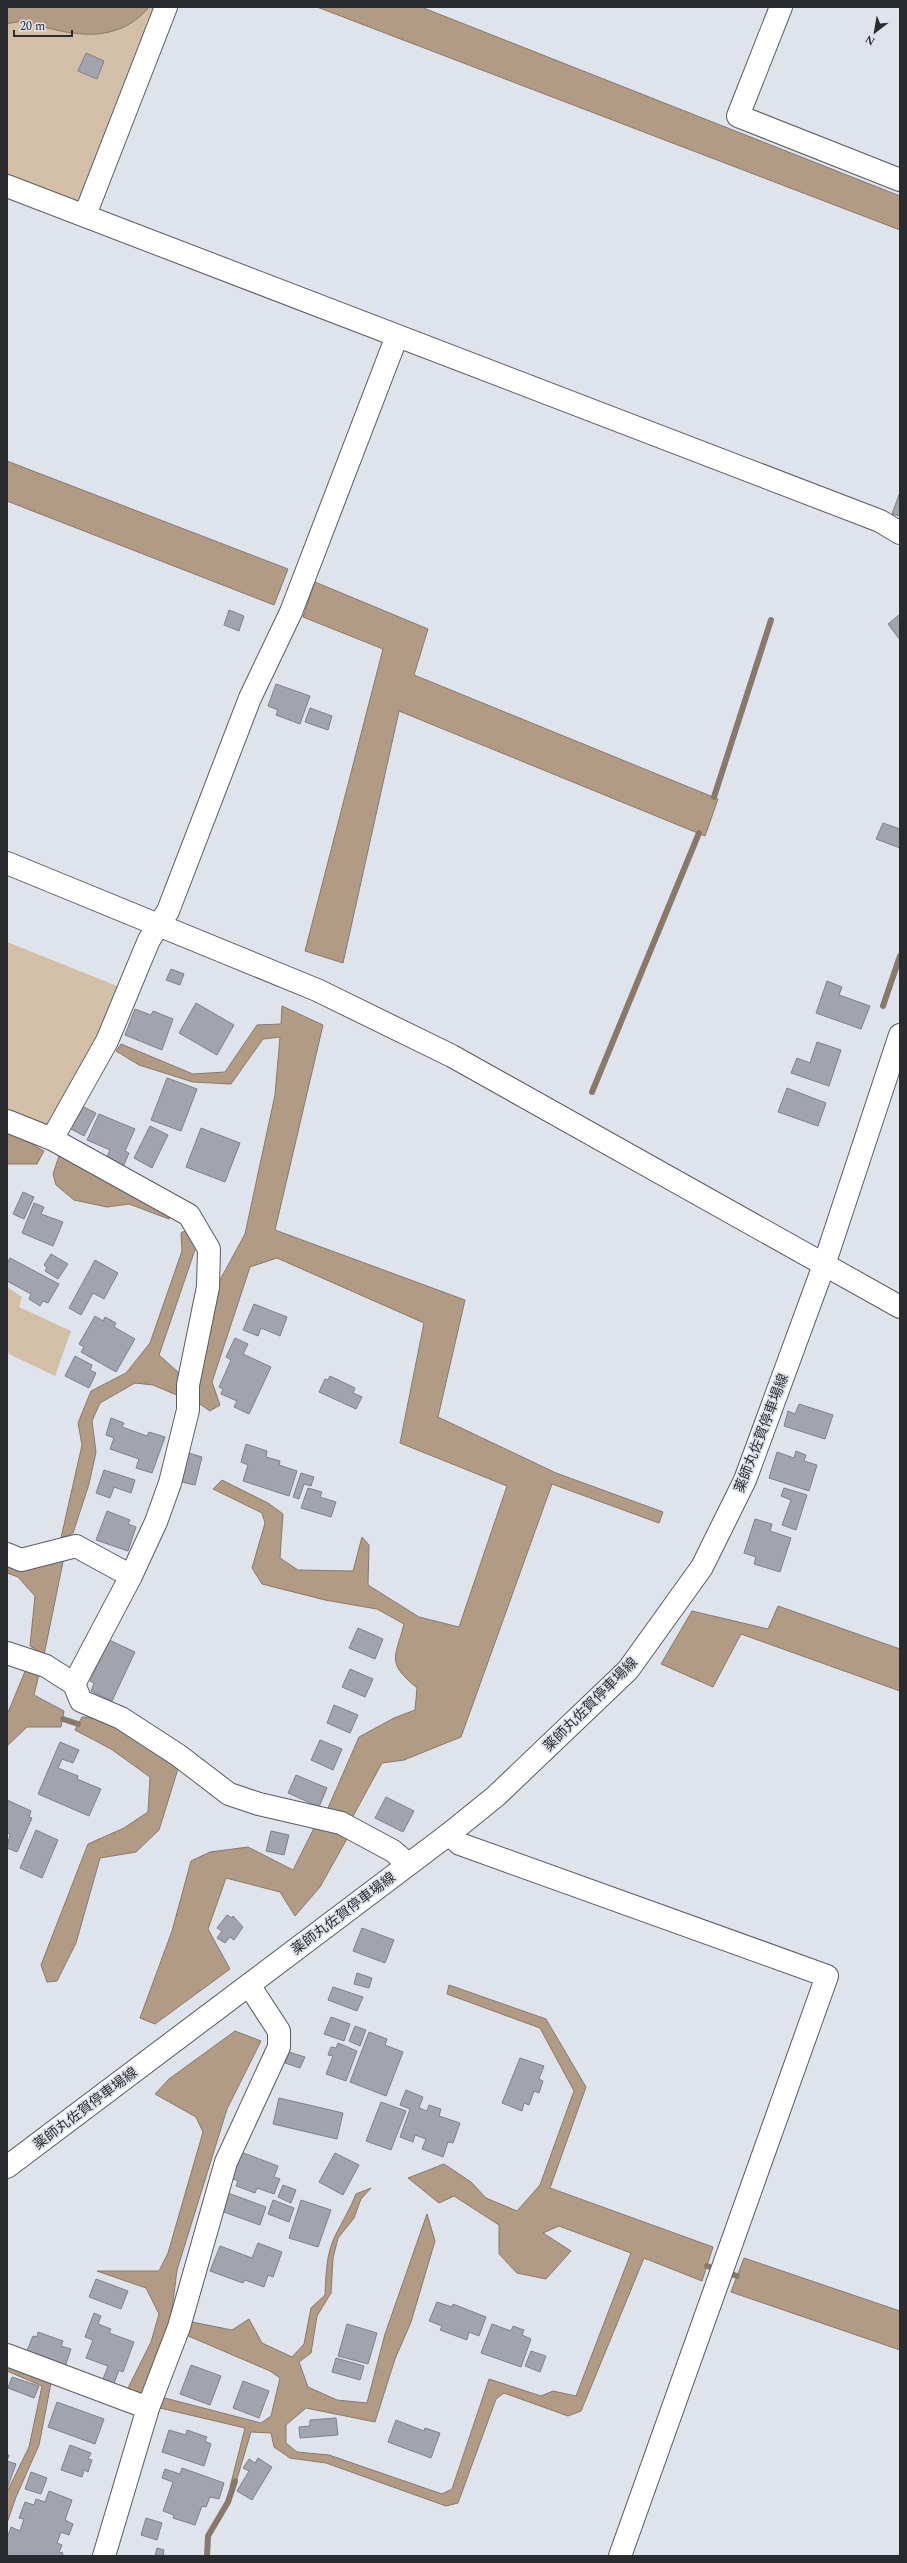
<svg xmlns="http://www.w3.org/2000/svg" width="907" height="2563" viewBox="0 0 907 2563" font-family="Spectral,'Noto Sans JP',serif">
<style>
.green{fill:#d3bea8}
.water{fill:#b19b85;stroke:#88796b}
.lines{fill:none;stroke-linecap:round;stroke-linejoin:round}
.stream{stroke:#88796b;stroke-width:6}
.building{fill:#a1a4ac;stroke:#7e8189}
.minor-casing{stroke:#585b62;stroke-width:24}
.major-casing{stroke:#585b62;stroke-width:24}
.minor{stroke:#fff;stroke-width:22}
.major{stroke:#fff;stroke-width:22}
.labels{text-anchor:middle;stroke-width:3.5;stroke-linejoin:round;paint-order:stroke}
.street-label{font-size:14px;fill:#2a2b2e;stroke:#dfe3ec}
</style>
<rect width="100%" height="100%" fill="#dfe3ec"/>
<!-- green -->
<path class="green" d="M7 7H160L83 207 7 177Z
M7 942 122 988 47 1128 7 1112Z
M7 1287 22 1297 19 1307 71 1331 55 1376 7 1353Z"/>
<!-- water -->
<path class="water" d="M7 7H149C123 39 85 38 48 28 34 24 22 19 7 24Z
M317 7H421L900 196V230Z
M7 461 288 569 274 605 7 501Z
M315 582 428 629 414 675 718 799 705 836 399 711 343 963 305 951 383 649 303 617Z
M282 1006 323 1025 275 1230 465 1300 438 1417 556 1473 663 1512 659 1523 552 1484 461 1737 404 1760 382 1763 352 1818 328 1808 359 1737 394 1718 415 1710 417 1688C386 1662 395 1659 404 1624L377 1609 325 1600 262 1584 252 1568 265 1523 262 1513 213 1489 222 1480 268 1503 283 1514 280 1558 298 1570 353 1571 362 1537 369 1545 368 1585 419 1617 459 1627 507 1486 400 1443 424 1323 277 1258 250 1267 212 1382 220 1405 210 1411 194 1400 197 1375 220 1280 245 1234 275 1095 280 1037 263 1039 231 1084 193 1082 139 1065 116 1051 121 1044 193 1074 225 1072 257 1025 281 1024Z
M7 1130 44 1151 37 1164H7Z
M59 1156 113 1175 172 1215 169 1219 129 1204 107 1207 74 1200 56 1185 53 1174Z
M190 1228 197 1244 159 1355 178 1372 179 1396 153 1385 135 1383 100 1403 92 1421 96 1452 89 1484 73 1533 61 1538 82 1445 78 1423 91 1391 126 1373 150 1343 182 1251 181 1233Z
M64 1557 44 1655 30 1646 35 1596 18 1577 7 1573V1561Z
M778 1606 900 1649V1691L741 1634 713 1687 661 1664 692 1611 768 1629Z
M26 1669 39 1674 34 1695 64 1711 61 1727H27L7 1746V1715Z
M82 1717C113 1717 155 1748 178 1769L159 1830 136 1852 100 1858 76 1943 57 1981 47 1982 41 1965 88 1844 124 1828 148 1812 150 1777 111 1749 75 1730Z
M316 1824 348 1837 320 1887 295 1916 280 1892 226 1878 208 1929 230 1969 155 2024 140 2018 172 1931 191 1861 210 1852 248 1847 293 1870Z
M449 1985 546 2019 586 2087 550 2188 713 2247 702 2281 644 2258 581 2411 568 2416 504 2393 496 2399 458 2503 446 2506 326 2463 290 2458 274 2447 271 2433 251 2432 234 2489 230 2487 245 2428 160 2408 161 2397 261 2423 271 2416 280 2378 270 2371 186 2335 192 2322 232 2330 249 2319 262 2343 292 2357 304 2344 311 2308 325 2295C326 2276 326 2254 335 2236 342 2222 350 2209 356 2194L371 2188 361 2199 354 2218 338 2238 333 2258 331 2293 317 2316 311 2353 299 2362 308 2387 337 2400 367 2403 385 2334 427 2214 435 2241 411 2322 395 2359 375 2422 306 2408 286 2425V2443L297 2452 329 2455 442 2494 452 2489 489 2379 541 2396 553 2391 576 2396 631 2253 559 2226 543 2233 571 2251 546 2279 517 2273 499 2254V2225L454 2196 439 2203 408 2178 444 2164 471 2182 486 2198 517 2211 540 2185 574 2091 540 2028 447 1994Z
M235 2031 261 2041 227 2109 177 2270 171 2318 141 2400 126 2392 151 2342 159 2314 146 2288 97 2271H159L168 2253 203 2132 196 2117 155 2094 169 2079Z
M744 2258 900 2311V2350L731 2292Z
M7 2365 51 2383 39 2445 16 2497 7 2523V2492L29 2447 42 2386 7 2371Z"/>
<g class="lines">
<!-- stream -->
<path class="stream" d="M714 797 771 620
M883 1006 900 956
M592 1092 699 833
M63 1719 78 1724
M707 2266 737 2276
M207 2556 208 2536 228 2502 235 2481"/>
</g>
<!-- building -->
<path class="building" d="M86 53 104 61 97 79 78 71Z
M900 492V516L892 514Z
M229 610 244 616 239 631 224 625Z
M900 614V640L888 624Z
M276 684 310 696 300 724 276 715 278 710 268 706Z
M310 708 332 716 328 730 305 722Z
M883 823 900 829V848L876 839Z
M171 969 184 974 180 985 166 980Z
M827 981 842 987 839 995 870 1006 861 1029 816 1013Z
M196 1003 234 1025 217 1055 179 1033Z
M135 1009 151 1015 153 1011 173 1019 162 1050 125 1035Z
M817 1042 841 1050 829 1086 791 1073 797 1058 810 1063Z
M167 1078 197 1089 181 1131 151 1120Z
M787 1088 826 1103 818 1126 778 1112Z
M82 1106 96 1113 84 1136 71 1129Z
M99 1114 135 1129 125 1151 129 1153 123 1167 106 1159 110 1150 87 1140Z
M150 1126 168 1135 152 1168 134 1158Z
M201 1128 240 1143 225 1182 186 1167Z
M23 1192 34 1197 24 1219 13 1214Z
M34 1203 44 1207 41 1214 63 1222 53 1246 22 1233Z
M51 1254 68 1264 58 1279 45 1271 47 1268 44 1265Z
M10 1258 59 1284 48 1303 43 1301 40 1306 29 1299 31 1294 7 1281V1264Z
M95 1260 118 1273 104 1299 93 1293 81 1315 69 1308Z
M254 1304 287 1317 280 1336 261 1328 258 1336 243 1330Z
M95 1316 103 1321 105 1317 116 1323 114 1327 135 1339 116 1372 81 1352 84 1347 79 1344Z
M235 1338 248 1344 243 1354 271 1367 249 1414 234 1407 237 1401 221 1394 223 1389 219 1387 231 1360 226 1357Z
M75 1356 92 1365 90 1370 96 1373 89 1388 65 1376Z
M330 1376 355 1388 353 1393 362 1397 356 1409 319 1392 325 1379 328 1380Z
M799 1404 833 1415 825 1439 784 1426 788 1411 795 1414Z
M111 1418 124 1423 122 1427 147 1436 149 1432 165 1437 152 1473 136 1468 139 1459 110 1449 114 1438 106 1435Z
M246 1444 267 1451 266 1457 280 1461 279 1465 297 1471 289 1496 243 1481 248 1465 241 1462Z
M796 1451 806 1455 804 1461 817 1465 809 1491 769 1478 777 1452 794 1458Z
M185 1452 202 1457 195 1485 177 1481Z
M104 1470 135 1480 131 1493 114 1487 110 1498 96 1493Z
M301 1473 314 1477 311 1486 304 1484 299 1499 293 1497Z
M308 1488 322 1492 320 1497 336 1502 331 1517 301 1508Z
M784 1488 807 1495 796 1530 782 1525 791 1500 781 1496Z
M107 1511 130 1520 128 1524 136 1527 128 1551 96 1540Z
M755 1519 772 1524 770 1531 791 1538 780 1572 754 1564 756 1557 744 1553Z
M358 1628 383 1639 375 1659 349 1648Z
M109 1640 135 1652 112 1701 91 1691 94 1683 90 1681Z
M350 1669 373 1679 365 1697 342 1687Z
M334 1705 358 1715 350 1733 327 1723Z
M320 1740 342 1749 333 1770 311 1760Z
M60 1742 79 1750 73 1763 62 1759 58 1768 78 1776 77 1779 101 1789 89 1816 38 1794Z
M296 1775 327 1788 319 1807 288 1793Z
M386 1797 414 1811 403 1832 375 1818Z
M7 1800 31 1811 29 1817 32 1818 17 1852 7 1848 10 1834 7 1833Z
M36 1830 58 1840 42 1878 20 1868Z
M271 1831 289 1835 284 1855 266 1851Z
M227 1915 232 1918 233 1916 243 1927 234 1940 230 1937 225 1943 217 1938 222 1931 217 1928Z
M362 1928 394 1940 385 1963 353 1951Z
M357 1973 372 1978 369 1988 354 1984Z
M333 1987 363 1997 357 2011 328 2000Z
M331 2017 350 2024 344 2041 324 2034Z
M355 2026 366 2030 360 2046 349 2041Z
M369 2032 387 2039 385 2045 403 2052 386 2096 350 2082Z
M338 2043 357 2051 346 2081 326 2074 333 2056 328 2055 331 2047 336 2048Z
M289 2052 305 2057 300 2068 285 2063Z
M520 2058 544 2066 539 2079 543 2081 539 2093 534 2091 529 2105 524 2103 522 2111 502 2103Z
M406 2090 423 2097 419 2108 427 2111 429 2105 441 2109 439 2116 460 2123 453 2143 448 2142 443 2157 422 2149 426 2139 415 2135 413 2142 400 2137 410 2109 400 2105Z
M279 2098 343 2113 337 2139 273 2124Z
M381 2102 406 2111 391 2150 366 2141Z
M241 2152 278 2166 274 2177 280 2179 274 2194 257 2188 255 2193 236 2186 238 2181 231 2178Z
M335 2153 359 2165 343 2195 319 2182Z
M283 2185 296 2190 291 2203 278 2197Z
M228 2193 266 2207 260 2225 221 2211Z
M273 2200 294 2208 289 2222 268 2214Z
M301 2200 331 2210 318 2247 289 2238Z
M258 2243 282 2252 273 2277 268 2275 264 2287 245 2280 243 2283 210 2271 220 2246 252 2258Z
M96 2279 128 2291 121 2309 89 2297Z
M437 2302 452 2307 453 2304 486 2317 479 2336 469 2332 467 2340 440 2330 442 2326 429 2321Z
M94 2313 101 2316 98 2324 111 2329 109 2333 134 2342 123 2372 119 2370 113 2386 102 2382 108 2366 86 2358 93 2340 85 2337Z
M347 2324 377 2333 368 2364 338 2356Z
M492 2324 511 2331 513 2326 524 2330 522 2335 531 2339 521 2367 481 2353Z
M38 2332 63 2341 61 2346 71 2349 65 2367 26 2353 33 2336 37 2337Z
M531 2351 546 2356 540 2372 525 2366Z
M336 2358 364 2366 360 2380 332 2372Z
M191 2365 221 2376 210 2405 180 2394Z
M12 2377 39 2386 34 2398 8 2388Z
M243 2381 269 2391 259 2418 233 2408Z
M57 2402 104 2419 95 2444 48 2427Z
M336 2418 338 2435 300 2438 299 2427 310 2426V2420Z
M396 2420 424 2431 425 2428 440 2433 431 2458 388 2442Z
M169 2430 186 2435 187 2430 207 2437 205 2441 211 2444 204 2466 162 2452Z
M70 2445 91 2453 88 2459 92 2460 88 2472 84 2470 82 2477 61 2470Z
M7 2455H9L7 2461 16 2464 7 2489Z
M258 2458 272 2467 252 2500 237 2491 249 2471 243 2468 249 2459 255 2463Z
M182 2468 224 2483 219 2499 210 2497 206 2507 202 2506 195 2525 173 2518 174 2515 163 2511 173 2482 162 2478 165 2469 180 2474Z
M31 2472 47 2478 41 2494 25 2489Z
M49 2491 72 2500 65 2520 73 2524 69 2535 61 2532 57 2543 62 2545 59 2552 63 2553 62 2556H7V2538L11 2527 20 2531 24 2519 19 2518 25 2502 34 2505 36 2499 45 2502Z
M146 2518 162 2523 157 2540 141 2535Z
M157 2548 164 2550 163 2555 169 2556H155Z"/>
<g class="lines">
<defs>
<path id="minor" d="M781 7 738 116 900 180
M7 186 880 521 900 533
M85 215 166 7
M7 863 317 990 452 1056 900 1307
M7 1121 52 1139 189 1215 209 1249 208 1287 188 1385V1410L170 1483 156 1522 131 1576 74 1684
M52 1139 107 1041 149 940 168 911 250 698 291 612 397 336
M7 1554 21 1560 76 1546 131 1576
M7 1653 46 1666 74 1684 81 1701 121 1718 178 1755 229 1794 259 1804 341 1823 393 1851 408 1864
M449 1834 460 1844 827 1976 620 2556
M7 2355 148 2408
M104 2556 148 2408 179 2327 226 2162 279 2047V2031L249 1985"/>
<path id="major" d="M7 2167 449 1834 496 1796 628 1670 702 1567 745 1480 824 1265 900 1035"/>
</defs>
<!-- minor casing -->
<use href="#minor" class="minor-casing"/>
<!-- major casing -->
<use href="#major" class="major-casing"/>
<!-- minor -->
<use href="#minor" class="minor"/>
<!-- major -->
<use href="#major" class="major"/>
</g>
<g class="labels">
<!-- street labels -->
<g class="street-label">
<text transform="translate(761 1433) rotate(-69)" y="5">薬師丸佐賀停車場線</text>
<text transform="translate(590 1704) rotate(-45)" y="5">薬師丸佐賀停車場線</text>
<text transform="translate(343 1913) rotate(-37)" y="5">薬師丸佐賀停車場線</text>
<text transform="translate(85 2108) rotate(-37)" y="5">薬師丸佐賀停車場線</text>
</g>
</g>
<!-- border -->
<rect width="907" height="2563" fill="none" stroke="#2a2b2e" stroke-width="16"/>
<!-- north arrow -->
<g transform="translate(875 32) rotate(211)" stroke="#dfe3ec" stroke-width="3" paint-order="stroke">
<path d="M0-3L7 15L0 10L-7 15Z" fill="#2a2b2e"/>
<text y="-6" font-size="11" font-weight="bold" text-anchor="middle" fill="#2a2b2e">N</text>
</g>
<!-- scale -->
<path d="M14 30v6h58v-6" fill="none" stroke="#2a2b2e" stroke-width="2"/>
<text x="20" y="30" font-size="12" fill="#2a2b2e" stroke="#dfe3ec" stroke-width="3" paint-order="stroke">20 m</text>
</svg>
